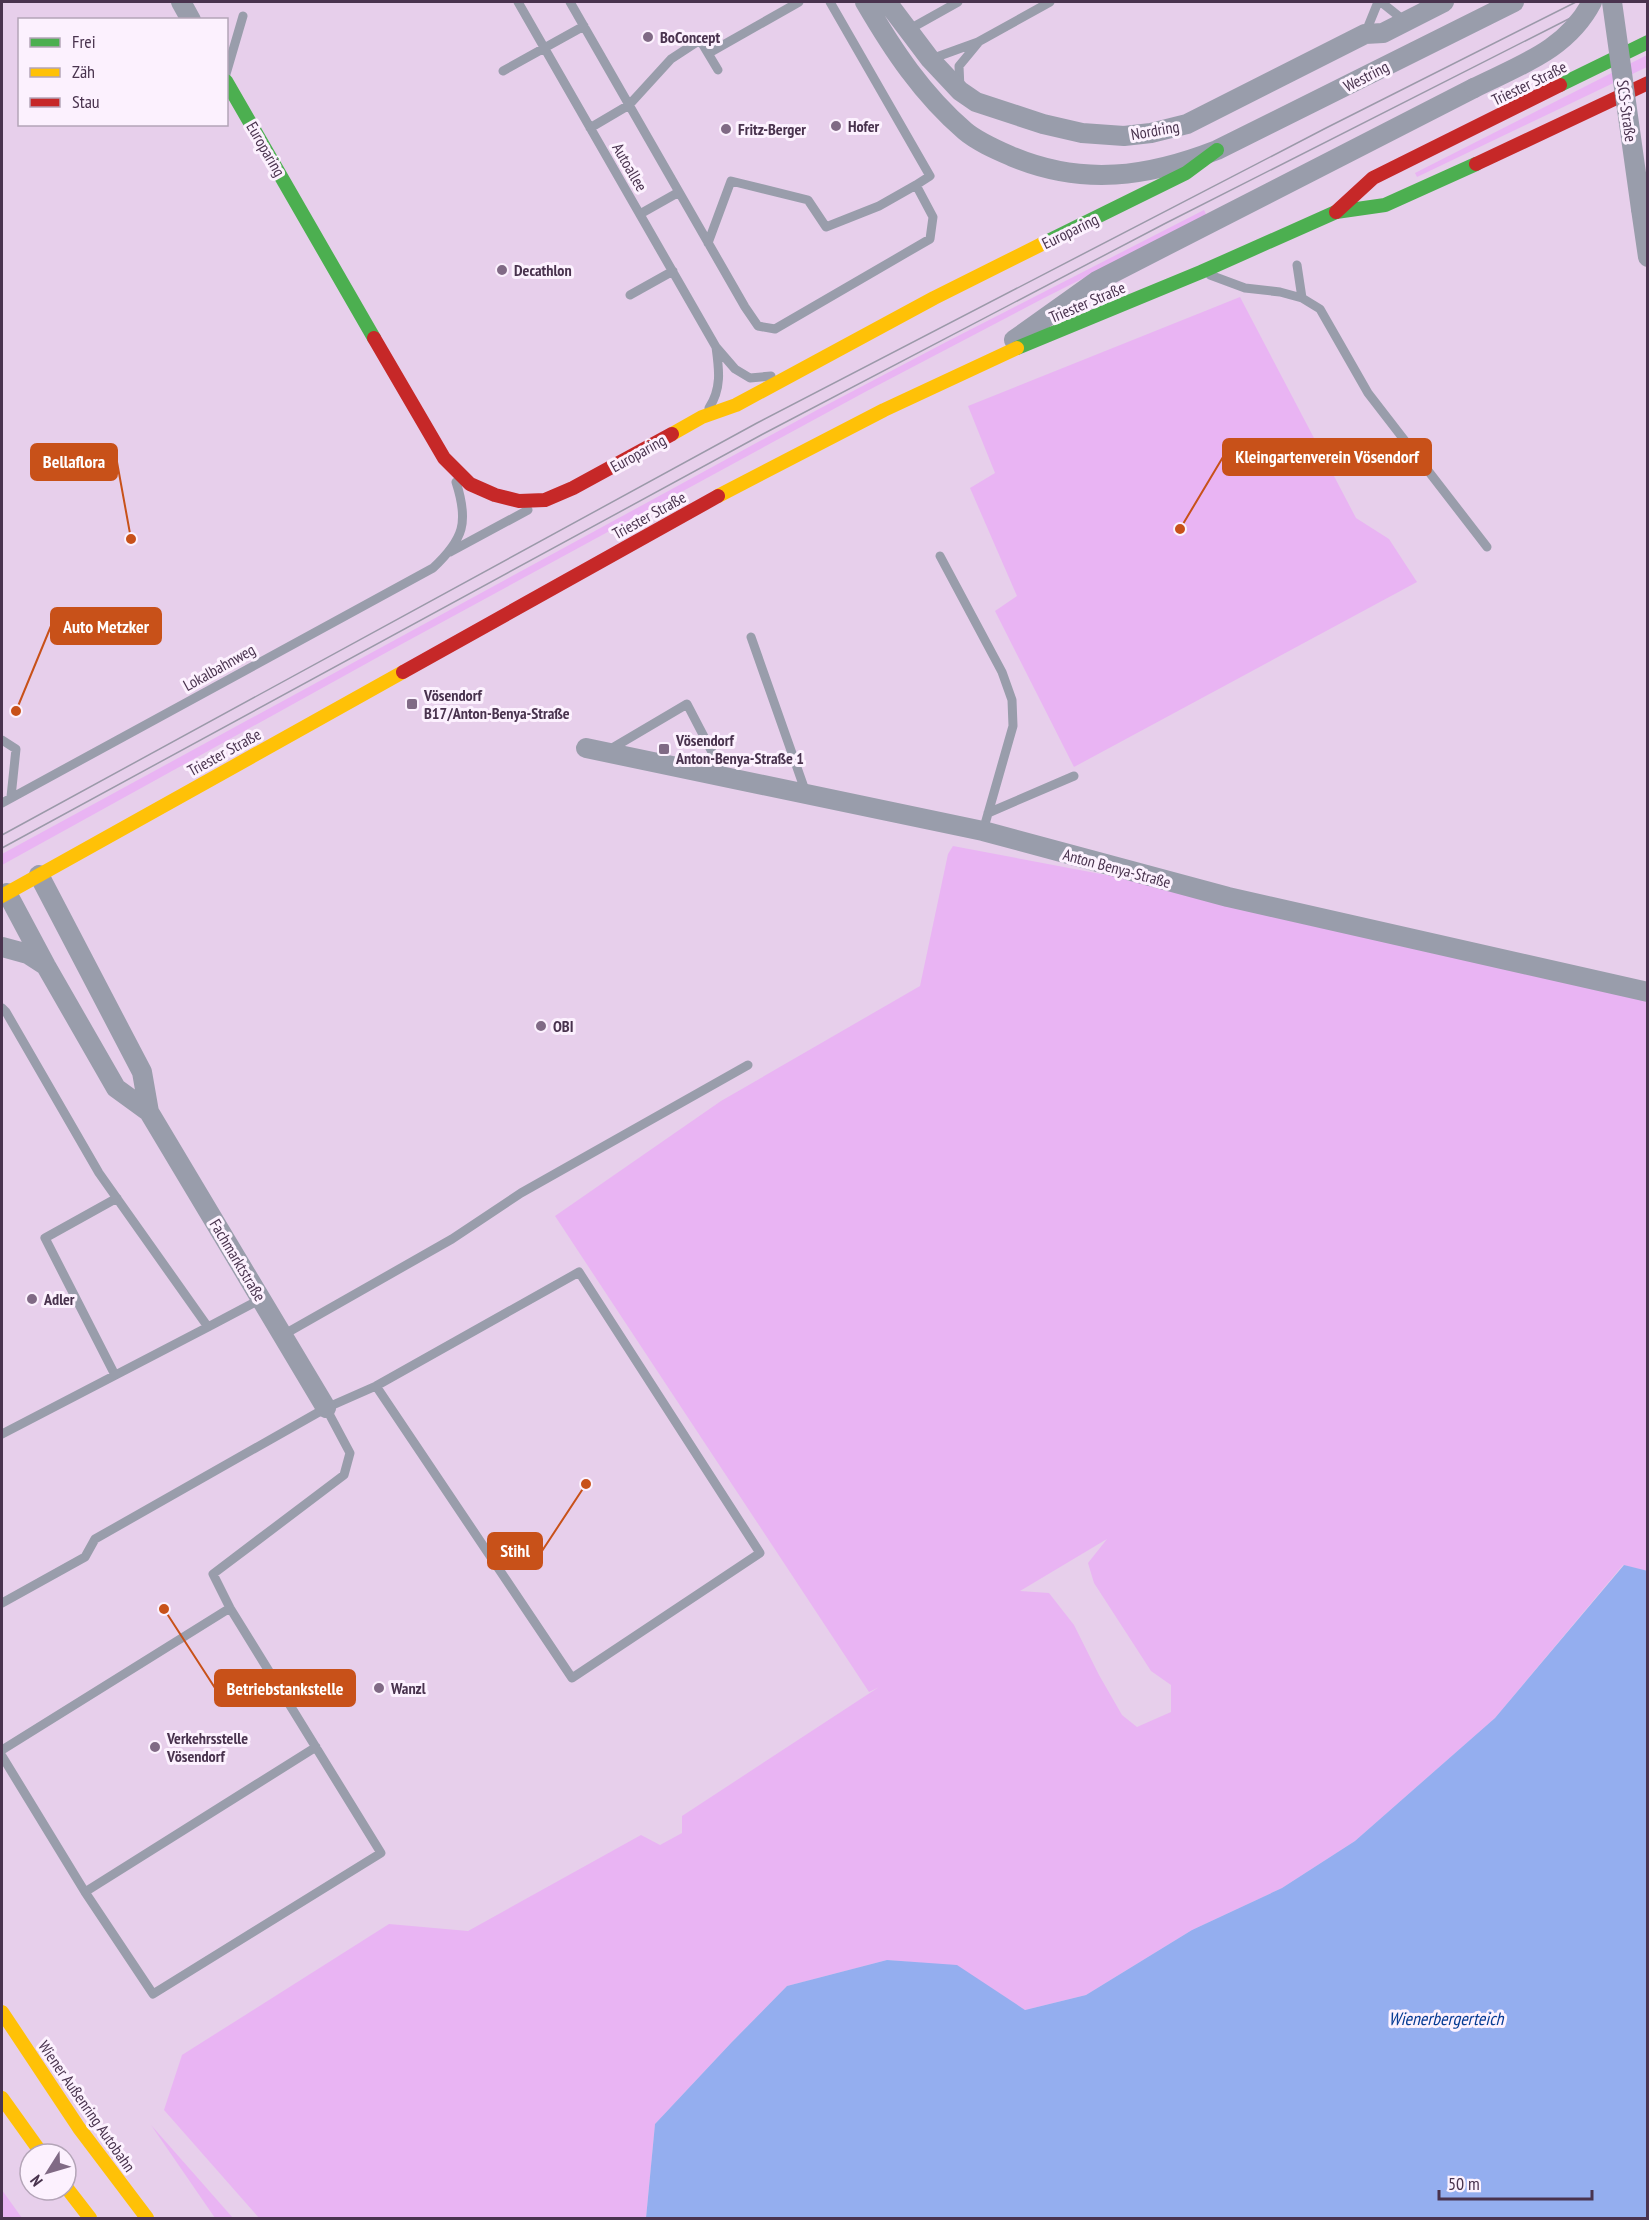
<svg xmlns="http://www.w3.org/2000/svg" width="1649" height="2220" viewBox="0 0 1649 2220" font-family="'PT Sans Narrow',sans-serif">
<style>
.green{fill:#e9b4f3;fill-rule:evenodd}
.water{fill:#94aeef}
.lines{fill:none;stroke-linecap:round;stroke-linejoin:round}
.lane{stroke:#999dab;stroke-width:9}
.street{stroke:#999dab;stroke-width:20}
.fast{stroke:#4caf50;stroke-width:14}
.slow{stroke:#ffc107;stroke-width:14}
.jam{stroke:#c62828;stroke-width:14}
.tram{stroke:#9b99a9;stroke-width:1.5}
.street-bridge{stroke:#999dab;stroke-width:20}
.poi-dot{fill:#806a85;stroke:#fcf1fe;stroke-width:2}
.labels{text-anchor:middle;stroke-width:6;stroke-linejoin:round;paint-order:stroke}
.poi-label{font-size:16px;font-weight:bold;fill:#49334e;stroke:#fcf1fe;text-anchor:start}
.street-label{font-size:16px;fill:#49334e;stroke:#fcf1fe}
.water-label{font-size:18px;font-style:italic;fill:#063b93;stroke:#fcf1fe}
.leader{fill:none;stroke:#c85119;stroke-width:2}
.callout-dot{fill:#c85119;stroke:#fcf1fe;stroke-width:2}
.callout{fill:#c85119;stroke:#c85119;stroke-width:2}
.callout-label{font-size:18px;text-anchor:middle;font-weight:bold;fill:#fff}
</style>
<rect width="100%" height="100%" fill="#e7cfeb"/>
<!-- green -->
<path class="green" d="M1647 55V67L1417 177 1415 173Z
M1204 210 1207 216 1044 298 865 392 389 651 2 865V854L817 410 950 340Z
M1240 297 1356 518 1389 539 1417 582 1074 767 995 611 1017 596 970 488 995 473 968 406Z
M953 846 1122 878 1647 1001V1571L1623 1565 1495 1718 1355 1841 1282 1888 1192 1930 1086 1995 1025 2010 957 1966 887 1960 787 1986 731 2043 655 2124 646 2218H259L164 2110 182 2055 389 1924 468 1931 641 1835 660 1845 682 1833V1816L879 1687 869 1692 555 1216 721 1101 920 986 948 854ZM1107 1539 1088 1563 1094 1583 1151 1671 1171 1685V1712L1137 1727 1122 1715 1099 1675 1074 1625 1049 1593 1020 1591Z
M151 2125 233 2218H215Z
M2 2190 22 2218H2Z"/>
<!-- water -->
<path class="water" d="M1624 1565 1648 1571 1647 2218H646L655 2124 731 2043 787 1986 887 1960 957 1965 1025 2010 1086 1995 1192 1930 1282 1888 1355 1841 1495 1718Z"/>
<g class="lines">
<!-- lane -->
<path class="lane" d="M518 2 716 347 735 369 750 378 771 376
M570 2 745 307 758 326 775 329 930 239 933 217 916 185 930 176 830 2
M1381 2 1406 22
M908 30 958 2
M1365 34 1378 2
M709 53 799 2
M931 59 978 42 1050 2
M503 71 584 26
M226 74 243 16
M960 89 959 66 978 43
M590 128 629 105 671 59 700 40 718 70
M640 214 679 192
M708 243 731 181 808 200 826 227 879 206 916 185
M1297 265 1302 298
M1210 275 1245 288 1280 292 1302 298 1320 309 1368 393 1487 547
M630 295 673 271
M709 408C722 388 719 369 716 347
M450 552 528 510
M940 556 1002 672 1012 700 1013 726 983 831
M751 637 806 793
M2 740 16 749 11 797
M609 750 687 704 725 777
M2 803 433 568C464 539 469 522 456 482
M988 813 1074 776
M2 1008 6 1012 99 1173 208 1327 2 1434
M208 1327 261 1299
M283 1335 452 1239 521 1193 748 1065
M115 1375 45 1238 117 1198
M2 1603 85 1557 95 1539 326 1408 376 1386 572 1678 760 1553 579 1272 376 1386
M2 1750 230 1608
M2 1756 85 1892 153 1994 381 1853 230 1608 213 1574 344 1475 350 1453 326 1408
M85 1892 316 1747"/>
<!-- street -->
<path class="street" d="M181 2 191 20
M865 2C893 50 922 94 965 131 978 142 997 150 1013 157 1083 186 1148 177 1217 150L1514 2
M887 2 930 59 960 91 976 102 1043 124 1082 133 1124 136 1151 133 1187 124 1365 34 1383 33 1444 2
M1641 209 1648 257
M1014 340 1097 281 1474 88
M586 748 983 831 1228 897 1648 992
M39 875 142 1072 149 1112
M7 893 46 966 116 1088 149 1112 326 1408
M2 947 28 954 45 965"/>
<!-- fast -->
<path class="fast" d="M226 81 374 338
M1560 85 1648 42
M1042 244 1186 173 1217 150
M1017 348 1201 272 1336 212 1385 205 1476 164"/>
<!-- slow -->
<path class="slow" d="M672 434 702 417 736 405 934 298 1042 244
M718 496 884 410 1017 348
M2 896 403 672
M2 2012 79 2128 147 2218
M2 2098 42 2154
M66 2187 90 2218"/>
<!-- jam -->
<path class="jam" d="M1476 164 1648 83
M1336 212 1373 178 1560 85
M374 338 444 458 470 484 495 495 519 501 545 500 573 488 672 434
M403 672 718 496"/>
<!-- tram -->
<path class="tram" d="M2 835 757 423 1326 128 1576 2
M2 848 763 434 1166 223 1602 2"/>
<!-- street-bridge -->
<path class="street-bridge" d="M1612 2 1641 209
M1474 88C1520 65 1567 50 1592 2"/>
</g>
<!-- markers -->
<g class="poi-dot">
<circle cx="648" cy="37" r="6"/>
<circle cx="836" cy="126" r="6"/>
<circle cx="726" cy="129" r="6"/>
<circle cx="502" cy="270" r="6"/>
<rect x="406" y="698" width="12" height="12" rx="3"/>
<rect x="658" y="743" width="12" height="12" rx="3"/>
<circle cx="541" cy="1026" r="6"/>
<circle cx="32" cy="1299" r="6"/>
<circle cx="379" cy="1688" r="6"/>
<circle cx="155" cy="1747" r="6"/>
</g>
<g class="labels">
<!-- poi labels -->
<g class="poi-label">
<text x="660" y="43">BoConcept</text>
<text x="848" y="132">Hofer</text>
<text x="738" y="135">Fritz-Berger</text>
<text x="514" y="276">Decathlon</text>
<text x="424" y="701">Vösendorf<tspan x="424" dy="18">B17/Anton-Benya-Straße</tspan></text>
<text x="676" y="746">Vösendorf<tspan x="676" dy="18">Anton-Benya-Straße 1</tspan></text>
<text x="553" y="1032">OBI</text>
<text x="44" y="1305">Adler</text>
<text x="391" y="1694">Wanzl</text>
<text x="167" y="1744">Verkehrsstelle<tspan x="167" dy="18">Vösendorf</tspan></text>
</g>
<!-- street labels -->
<g class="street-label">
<text transform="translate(1366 76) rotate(-27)" y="6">Westring</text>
<text transform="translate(1529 83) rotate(-26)" y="6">Triester Straße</text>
<text transform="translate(1627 111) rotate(82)" y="6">SCS-Straße</text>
<text transform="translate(1155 130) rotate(-10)" y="6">Nordring</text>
<text transform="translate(266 149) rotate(60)" y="6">Europaring</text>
<text transform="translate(630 167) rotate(60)" y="6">Autoallee</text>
<text transform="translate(1070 231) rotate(-26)" y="6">Europaring</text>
<text transform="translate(1087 302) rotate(-23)" y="6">Triester Straße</text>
<text transform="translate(638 453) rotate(-29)" y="6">Europaring</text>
<text transform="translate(649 515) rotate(-29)" y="6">Triester Straße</text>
<text transform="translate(219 667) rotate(-29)" y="6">Lokalbahnweg</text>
<text transform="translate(224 752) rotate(-29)" y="6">Triester Straße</text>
<text transform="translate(1117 868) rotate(15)" y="6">Anton Benya-Straße</text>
<text transform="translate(238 1260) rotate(59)" y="6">Fachmarktstraße</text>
<text transform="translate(87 2106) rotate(55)" y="6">Wiener Außenring Autobahn</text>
</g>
<!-- water labels -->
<g class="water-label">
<text x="1446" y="2025">Wienerbergerteich</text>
</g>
</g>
<!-- callouts -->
<path class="leader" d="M1180 529L1223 457M131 539L117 462M16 711L51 626M586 1484L542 1551M164 1609L215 1688"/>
<g class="callout-dot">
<circle cx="1180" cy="529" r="6"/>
<circle cx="131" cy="539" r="6"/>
<circle cx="16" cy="711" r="6"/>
<circle cx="586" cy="1484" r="6"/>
<circle cx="164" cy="1609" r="6"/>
</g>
<g class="callout">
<rect x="1223" y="439" width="208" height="36" rx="6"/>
<rect x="31" y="444" width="86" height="36" rx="6"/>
<rect x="51" y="608" width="110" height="36" rx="6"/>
<rect x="488" y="1533" width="54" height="36" rx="6"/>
<rect x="215" y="1670" width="140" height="36" rx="6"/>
</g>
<g class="callout-label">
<text x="1327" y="463">Kleingartenverein Vösendorf</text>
<text x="74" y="468">Bellaflora</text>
<text x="106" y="633">Auto Metzker</text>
<text x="515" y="1557">Stihl</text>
<text x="285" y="1695">Betriebstankstelle</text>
</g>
<!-- border -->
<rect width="1649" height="2220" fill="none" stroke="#49334e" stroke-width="6"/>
<!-- legend -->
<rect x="18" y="18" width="210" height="108" fill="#fcf1fe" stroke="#b4a5b8" stroke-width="1.5"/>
<rect x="30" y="38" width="30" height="9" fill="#4caf50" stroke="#b4a5b8" stroke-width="1.5"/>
<text x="72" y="48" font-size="18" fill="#49334e">Frei</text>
<rect x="30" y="68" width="30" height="9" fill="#ffc107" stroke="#b4a5b8" stroke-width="1.5"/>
<text x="72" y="78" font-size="18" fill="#49334e">Zäh</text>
<rect x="30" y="98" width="30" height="9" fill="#c62828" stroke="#b4a5b8" stroke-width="1.5"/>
<text x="72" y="108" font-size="18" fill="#49334e">Stau</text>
<!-- north arrow -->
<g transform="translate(48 2172) rotate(233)"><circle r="28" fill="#fcf1fe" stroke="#b4a5b8" stroke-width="1.5"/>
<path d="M0-4.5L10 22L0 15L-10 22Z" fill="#806a85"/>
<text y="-9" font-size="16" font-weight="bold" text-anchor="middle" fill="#49334e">N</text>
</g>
<!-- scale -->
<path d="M1439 2190v9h153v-9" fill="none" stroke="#49334e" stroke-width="3"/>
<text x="1448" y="2190" font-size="18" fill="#49334e" stroke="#fcf1fe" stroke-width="4.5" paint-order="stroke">50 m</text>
</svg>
